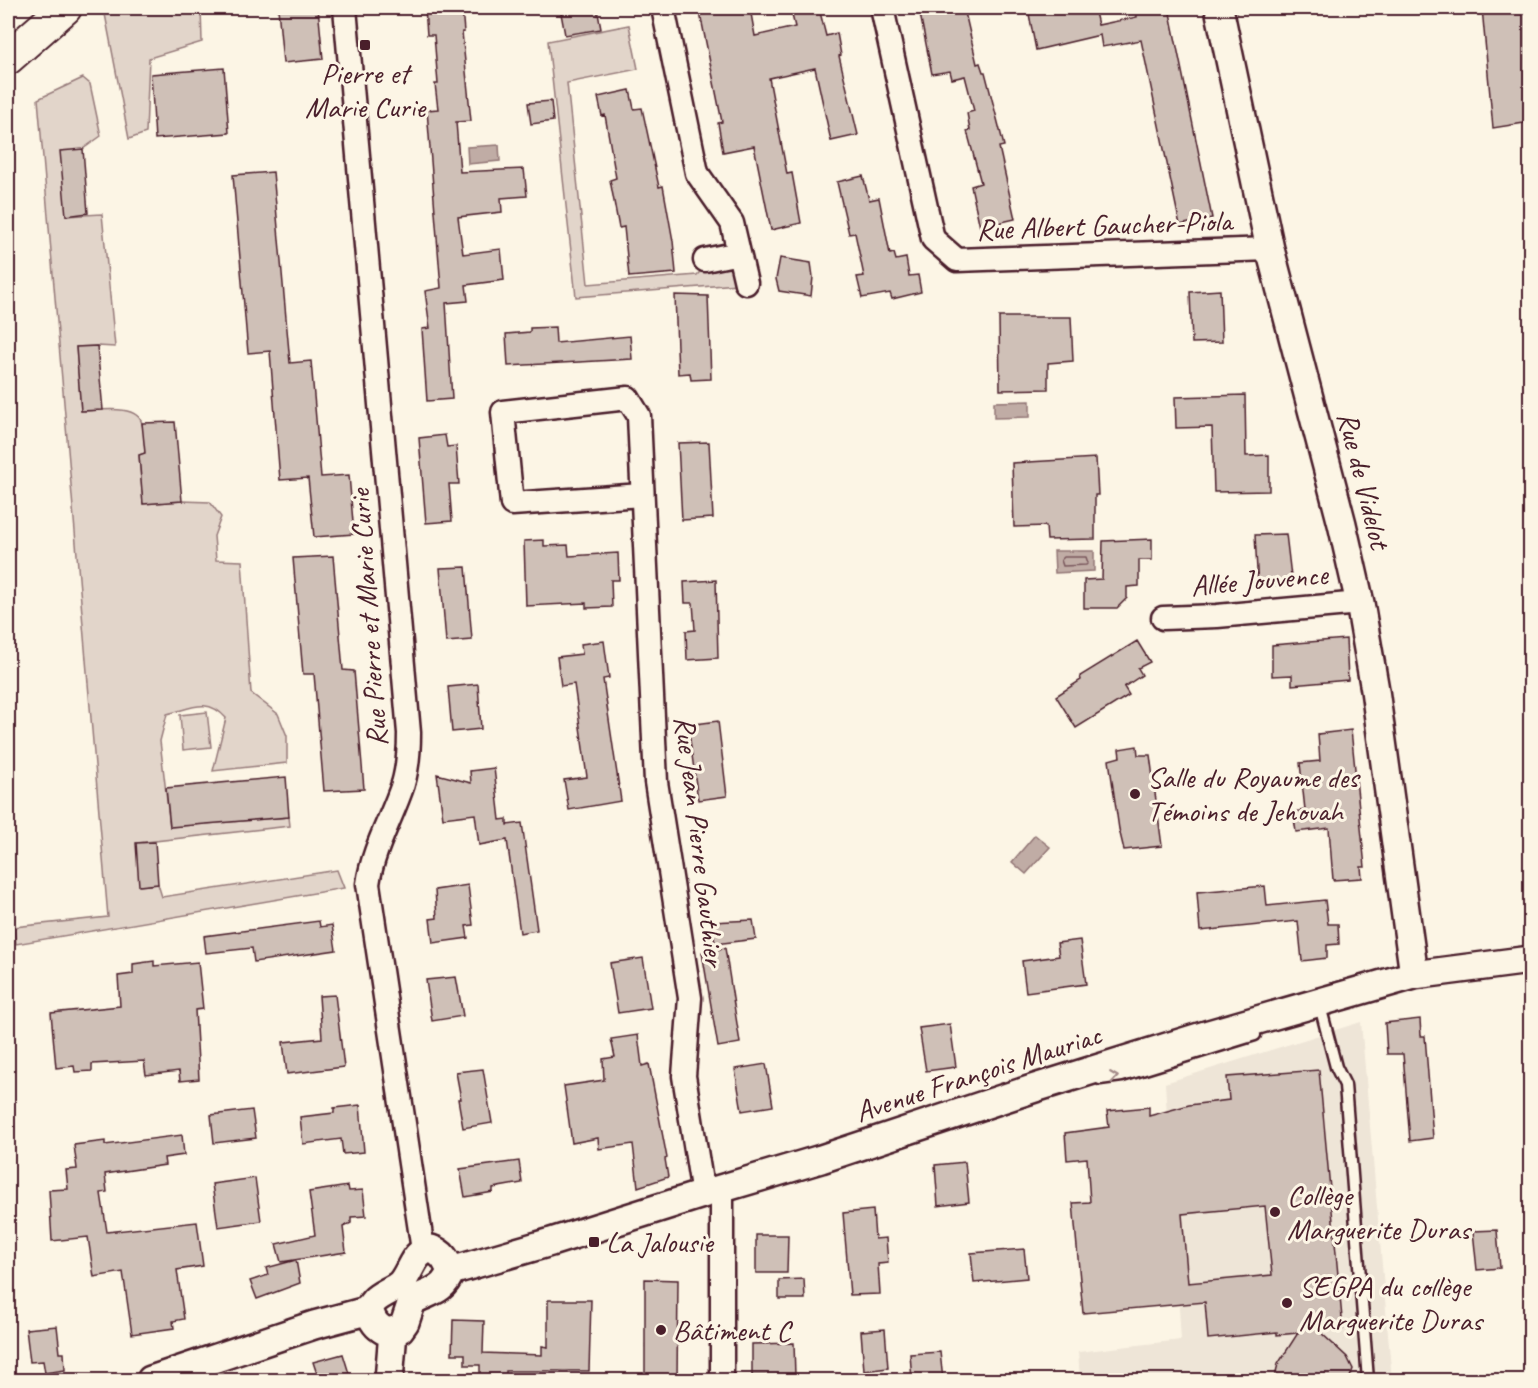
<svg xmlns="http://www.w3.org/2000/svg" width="1538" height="1388" viewBox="0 0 1538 1388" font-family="Caveat,sans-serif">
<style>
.built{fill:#eee5d7}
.green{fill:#e2d5ca;stroke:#967a7a;stroke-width:1.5}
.water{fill:#c0aca5;stroke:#917474;stroke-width:1.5}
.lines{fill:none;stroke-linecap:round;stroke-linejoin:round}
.shore{stroke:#79575c;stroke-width:1.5}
.building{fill:#cfc0b7;stroke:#4a1f2b;stroke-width:1.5;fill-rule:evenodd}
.service-casing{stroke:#4a1f2b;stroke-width:15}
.minor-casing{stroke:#4a1f2b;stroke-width:27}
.tertiary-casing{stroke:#4a1f2b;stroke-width:32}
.secondary-casing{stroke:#4a1f2b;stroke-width:36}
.service{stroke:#fcf5e5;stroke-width:10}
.minor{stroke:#fcf5e5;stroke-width:22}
.tertiary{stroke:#fcf5e5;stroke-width:27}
.secondary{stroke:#fcf5e5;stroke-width:32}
.oneway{stroke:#a38a88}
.poi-dot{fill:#4a1f2b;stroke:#fcf5e5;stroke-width:2}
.labels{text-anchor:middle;stroke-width:6;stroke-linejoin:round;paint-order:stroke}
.poi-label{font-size:30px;fill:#4a1f2b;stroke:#fcf5e5;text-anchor:start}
.street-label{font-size:30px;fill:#4a1f2b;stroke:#fcf5e5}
</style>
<rect width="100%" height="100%" fill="#fcf5e5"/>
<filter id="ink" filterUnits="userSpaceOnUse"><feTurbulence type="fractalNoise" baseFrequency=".0167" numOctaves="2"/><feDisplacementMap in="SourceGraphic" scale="12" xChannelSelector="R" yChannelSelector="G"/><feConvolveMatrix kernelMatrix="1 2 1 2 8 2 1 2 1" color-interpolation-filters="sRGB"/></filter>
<g filter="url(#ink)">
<!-- built -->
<path class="built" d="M1361 1022 1392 1380H1080L1078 1352 1181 1340 1165 1083Z"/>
<!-- green -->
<path class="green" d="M112 8H201L202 42 149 58 146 133 129 139 105 14Z
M629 25 638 69 567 83 588 284 697 275C708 262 719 265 734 270L737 284 576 297 548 41Z
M83 78 90 84 101 136 83 149 67 216 102 214 115 347 97 346 76 347 81 411C97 411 138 403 142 424 145 433 144 444 145 453L139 455 143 504 182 501 210 502 221 517 214 536 216 560 242 561 251 693 278 714 287 736V763L213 771 226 718C207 697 192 708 167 714L160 741 170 827 289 817 290 826 137 843 140 886 158 884 162 897 337 870 344 888 16 944 14 927 108 917 38 99Z
M207 712 211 747 183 750 180 715Z"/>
<!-- water -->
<path class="water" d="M499 145 500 161 468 164 467 147Z
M1030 401V417L994 418V402Z
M1054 551H1094V571L1055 573Z
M1035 835 1050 847 1026 874 1012 862Z"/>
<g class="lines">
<!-- shore -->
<path class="shore" d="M1064 557H1086L1088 563 1086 565 1063 566 1061 560Z"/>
</g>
<!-- building -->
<path class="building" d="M278 8H318L323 59 283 63Z
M425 8H462L464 32H462L471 121 456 122 460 172 524 169 527 196 501 198 502 212 458 217 463 254 501 249 504 280 466 285 468 301 446 303 452 399 427 401 422 329 430 328 425 291 441 288 427 110 438 109 435 84H438L434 35H427Z
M560 8H597L601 29 565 35Z
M699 8H750L755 36 795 27 791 11 807 8H819L826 36 837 33 841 55 839 56 858 135 831 141 815 68 769 78 787 174 792 173 801 223 771 230 754 146 723 152 718 123 722 122Z
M928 8H964L977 64 980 63 983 72H985L1004 146 999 147 1015 219 980 227 971 186 981 183 967 131 970 130 967 113 974 111 965 76 952 79 950 71 932 74 920 14 929 12Z
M1056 8H1094L1098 25 1137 17 1136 8H1169L1212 218 1180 225 1141 40 1102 47 1100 35 1036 50 1029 14Z
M1482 8H1530V122L1493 128Z
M224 68 229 133 155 139 151 74Z
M630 90 634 109 642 108 659 187 663 186 673 241 676 273 629 277 624 227 619 228 610 180 616 178 605 115 602 116 598 97Z
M551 101 553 121 531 124 528 103Z
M83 149 88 213 66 216 60 151Z
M273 172 290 363 311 361 321 477 349 475 354 534 314 537 308 478 280 480 270 351 248 353 233 175Z
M863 176 869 200 879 198 890 254 894 253 896 260 906 258 909 276 918 275 921 292 892 299 890 293 862 298 857 277 864 276 855 233 849 234 837 182Z
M780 258 811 263 813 277 811 296 779 291 776 279Z
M1220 290 1222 342 1192 343 1190 292Z
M675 295 708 296 711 379 691 380 690 373 678 374Z
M999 317H1071L1073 361 1048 363V389L1000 390Z
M555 327 556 343 630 336 632 359 508 366 506 334 530 332V328Z
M97 346 103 410 81 411 76 347Z
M1245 395 1246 456 1269 455V491L1214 492 1212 427 1176 428 1175 397Z
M175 422 182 501 143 504 139 455 145 453 142 423Z
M445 435 447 447 456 446 459 484H449L452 521 426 523 419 438Z
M709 442 713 518 682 520 678 443Z
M1096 458 1098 495H1095V539L1047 540 1046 526 1014 527 1012 463Z
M1286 534 1292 585 1258 587 1255 535Z
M1152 539V560H1139V586L1127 587V598L1117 608H1084V580L1102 579 1103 541Z
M544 540V546L568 545 569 556 618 553 619 580H611L612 607 586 608V603L526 606 524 541Z
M333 556 343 670 354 671 364 789 324 791 314 674H303L293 558Z
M466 567 472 640 446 642 440 568Z
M716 580 718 658 687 660 686 631 695 630 693 603H685L684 582Z
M1346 639 1348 680 1292 685V675L1272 676V645Z
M604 641 609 678 603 679 621 801 569 810 564 780 587 777 574 684 561 686 557 657 582 654 581 644Z
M1137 641 1150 662 1138 668 1142 675 1124 687 1129 695 1076 728 1056 696 1081 680 1080 676Z
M478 684 481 729 452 732 448 687Z
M718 721 727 796 698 800 688 725Z
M1351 730 1365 867H1361L1362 878 1333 880 1329 828 1296 832 1293 812 1305 810 1300 763 1320 761 1318 734Z
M1137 746 1138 755H1150L1162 846 1124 850 1119 829 1109 760 1120 757 1119 749Z
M494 768 500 820 507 819V825L522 823 537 930 520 933 507 840 479 845 475 814 443 818 437 774 471 783 470 771Z
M286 777 289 817 170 827 166 788Z
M155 842 158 884 139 886 136 843Z
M468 885 473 925 466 926 468 938 433 943 430 919 437 918 435 890Z
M1265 886 1267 906 1325 900 1328 924H1338L1339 944 1327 945V958L1302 961 1298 921 1200 931 1197 892Z
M753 920 756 939 715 944 712 922Z
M319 921 320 927 332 925 336 950 254 962 252 948 206 953 204 936Z
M1080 940 1086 984 1026 992 1022 961 1059 956 1057 943Z
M725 948 740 1043 718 1047 702 952Z
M643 958 651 1008 618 1013 610 963Z
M154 961V966L198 962 203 1009 195 1010 199 1079 180 1081 179 1071 146 1075 144 1061 92 1064V1071L75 1072 74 1066 56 1068 51 1013 120 1006 118 976 133 974V964Z
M456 977 463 1016 432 1021 426 980Z
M335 995 344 1067 287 1074 283 1042 322 1038 319 996Z
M1420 1019 1421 1036H1425L1433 1138 1410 1141 1403 1054H1387L1385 1023Z
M950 1024 956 1067 926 1071 919 1028Z
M638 1035 642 1066 649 1064 667 1158 665 1159 668 1177 638 1187 633 1144 599 1149 598 1138 572 1143 564 1086 604 1080 603 1059 615 1057 611 1039Z
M766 1064 773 1106 742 1111 735 1069Z
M483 1069 492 1123 463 1128 458 1099H461L456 1072Z
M1319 1070 1343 1329 1319 1331 1347 1357 1353 1369 1349 1380H1274L1278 1364 1298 1333 1277 1335V1332L1208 1339 1205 1302 1083 1313 1073 1203 1090 1202 1087 1158 1067 1160 1065 1133 1109 1127 1107 1111 1149 1107V1116L1189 1105 1229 1100 1227 1077ZM1265 1206 1272 1275 1188 1283 1182 1214Z
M360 1105 364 1152 343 1154 341 1139 303 1144 300 1117 334 1113V1108Z
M252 1110 256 1138 214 1143 211 1115Z
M182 1135 184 1155 164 1158 165 1165 105 1174 107 1192 101 1193 107 1232 197 1222 203 1266 177 1270 184 1319 173 1321 174 1328 132 1334 123 1272 94 1277 88 1237 52 1241 49 1190 68 1189 66 1170 77 1169 74 1145 105 1141V1145Z
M519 1161 522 1183 493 1188V1192L465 1197 460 1169Z
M965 1162 969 1202 938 1206 935 1165Z
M255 1178 261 1221 218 1227 212 1184Z
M348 1186 349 1191 363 1190 366 1216 351 1217V1223L343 1227 346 1252 281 1262 276 1244 315 1235 309 1192Z
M873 1210 875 1239 886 1238 888 1263 878 1264 880 1294 850 1295 843 1213Z
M1497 1230 1500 1268 1477 1270 1473 1231Z
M756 1235H788L787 1273H756Z
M1024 1249 1027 1278 974 1283 971 1253Z
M296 1260 300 1283 257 1299 250 1281 268 1275 266 1268Z
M645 1279 678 1280 677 1380H645Z
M804 1279 805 1299H779V1280Z
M548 1300H591L589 1371H506V1377H498V1380H480V1365H465V1354H452L453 1320 484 1321 483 1353 542 1355V1346L548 1347Z
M57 1326 60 1353H64L65 1370 45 1373 43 1361 30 1362 26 1329Z
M885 1329 888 1368 864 1371 861 1331Z
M794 1343 795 1376H752V1344Z
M940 1352 943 1380H912L910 1354Z
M343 1354 351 1380H319L313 1362Z"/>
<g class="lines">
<defs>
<path id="service" d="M1319 1002 1336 1067 1345 1085 1368 1380
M1100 1079 1122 1076 1255 1035"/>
<path id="minor" d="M345 8 409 733C409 751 408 767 403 784 392 818 373 848 368 884L423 1250
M663 8 697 173 732 223 746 283
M882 8 933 239 957 260 1270 249
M705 260 739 253
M642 495 512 504 503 412 628 398 639 416 656 782 690 998 684 1076 703 1194
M1163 618 1217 616 1360 603
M722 1380V1188"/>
<path id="tertiary" d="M1219 8 1270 249 1342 524 1360 603 1375 690 1414 975
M431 1249C443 1253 446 1260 451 1271 443 1292 430 1291 412 1301L405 1322 400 1329 387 1332C379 1328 374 1324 371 1315 365 1297 391 1293 401 1283 412 1270 413 1251 431 1249Z
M451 1271 551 1242 703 1194 821 1159 1035 1088 1209 1034 1414 975 1530 960
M151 1380 314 1325 370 1310
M389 1380 393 1332"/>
<path id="secondary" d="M8 58 65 8"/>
</defs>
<!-- service casing -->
<use href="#service" class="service-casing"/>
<!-- minor casing -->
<use href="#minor" class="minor-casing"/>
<!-- tertiary casing -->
<use href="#tertiary" class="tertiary-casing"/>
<!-- secondary casing -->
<use href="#secondary" class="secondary-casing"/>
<!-- service -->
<use href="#service" class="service"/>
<!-- minor -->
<use href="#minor" class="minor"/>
<!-- tertiary -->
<use href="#tertiary" class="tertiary"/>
<!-- secondary -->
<use href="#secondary" class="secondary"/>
</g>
<!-- one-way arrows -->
<defs><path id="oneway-chevron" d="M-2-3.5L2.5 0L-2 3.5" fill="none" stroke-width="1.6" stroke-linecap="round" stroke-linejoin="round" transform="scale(1.5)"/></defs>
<use class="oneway" href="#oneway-chevron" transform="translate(1114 1077) rotate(-8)"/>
</g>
<!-- markers -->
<g class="poi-dot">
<rect x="359" y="39" width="12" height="12" rx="3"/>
<circle cx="1135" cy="794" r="6"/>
<circle cx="1275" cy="1212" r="6"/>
<rect x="588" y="1236" width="12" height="12" rx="3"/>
<circle cx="1287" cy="1303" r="6"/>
<circle cx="661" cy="1330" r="6"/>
</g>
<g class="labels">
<!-- poi labels -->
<g class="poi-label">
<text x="365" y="83" text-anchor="middle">Pierre et<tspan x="365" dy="34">Marie Curie</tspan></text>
<text x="1147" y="787">Salle du Royaume des<tspan x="1147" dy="34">Témoins de Jehovah</tspan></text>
<text x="1287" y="1205">Collège<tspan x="1287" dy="34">Marguerite Duras</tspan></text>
<text x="606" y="1252">La Jalousie</text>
<text x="1299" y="1296">SEGPA du collège<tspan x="1299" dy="34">Marguerite Duras</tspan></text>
<text x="673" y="1340">Bâtiment C</text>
</g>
<!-- street labels -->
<g class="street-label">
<text transform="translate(1104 225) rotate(-2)" y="10">Rue Albert Gaucher-Piola</text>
<text transform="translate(1364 480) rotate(76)" y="10">Rue de Videlot</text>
<text transform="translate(1259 580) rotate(-5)" y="10">Allée Jouvence</text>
<text transform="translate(368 618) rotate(-94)" y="10">Rue Pierre et Marie Curie</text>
<text transform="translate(700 841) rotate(83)" y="10">Rue Jean Pierre Gauthier</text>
<text transform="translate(978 1073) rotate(-18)" y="10">Avenue François Mauriac</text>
</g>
</g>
<!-- margin -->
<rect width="1538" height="1388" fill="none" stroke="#fcf5e5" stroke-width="30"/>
<rect x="15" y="15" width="1508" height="1358" fill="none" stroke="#4a1f2b" stroke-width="2" filter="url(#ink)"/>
</svg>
